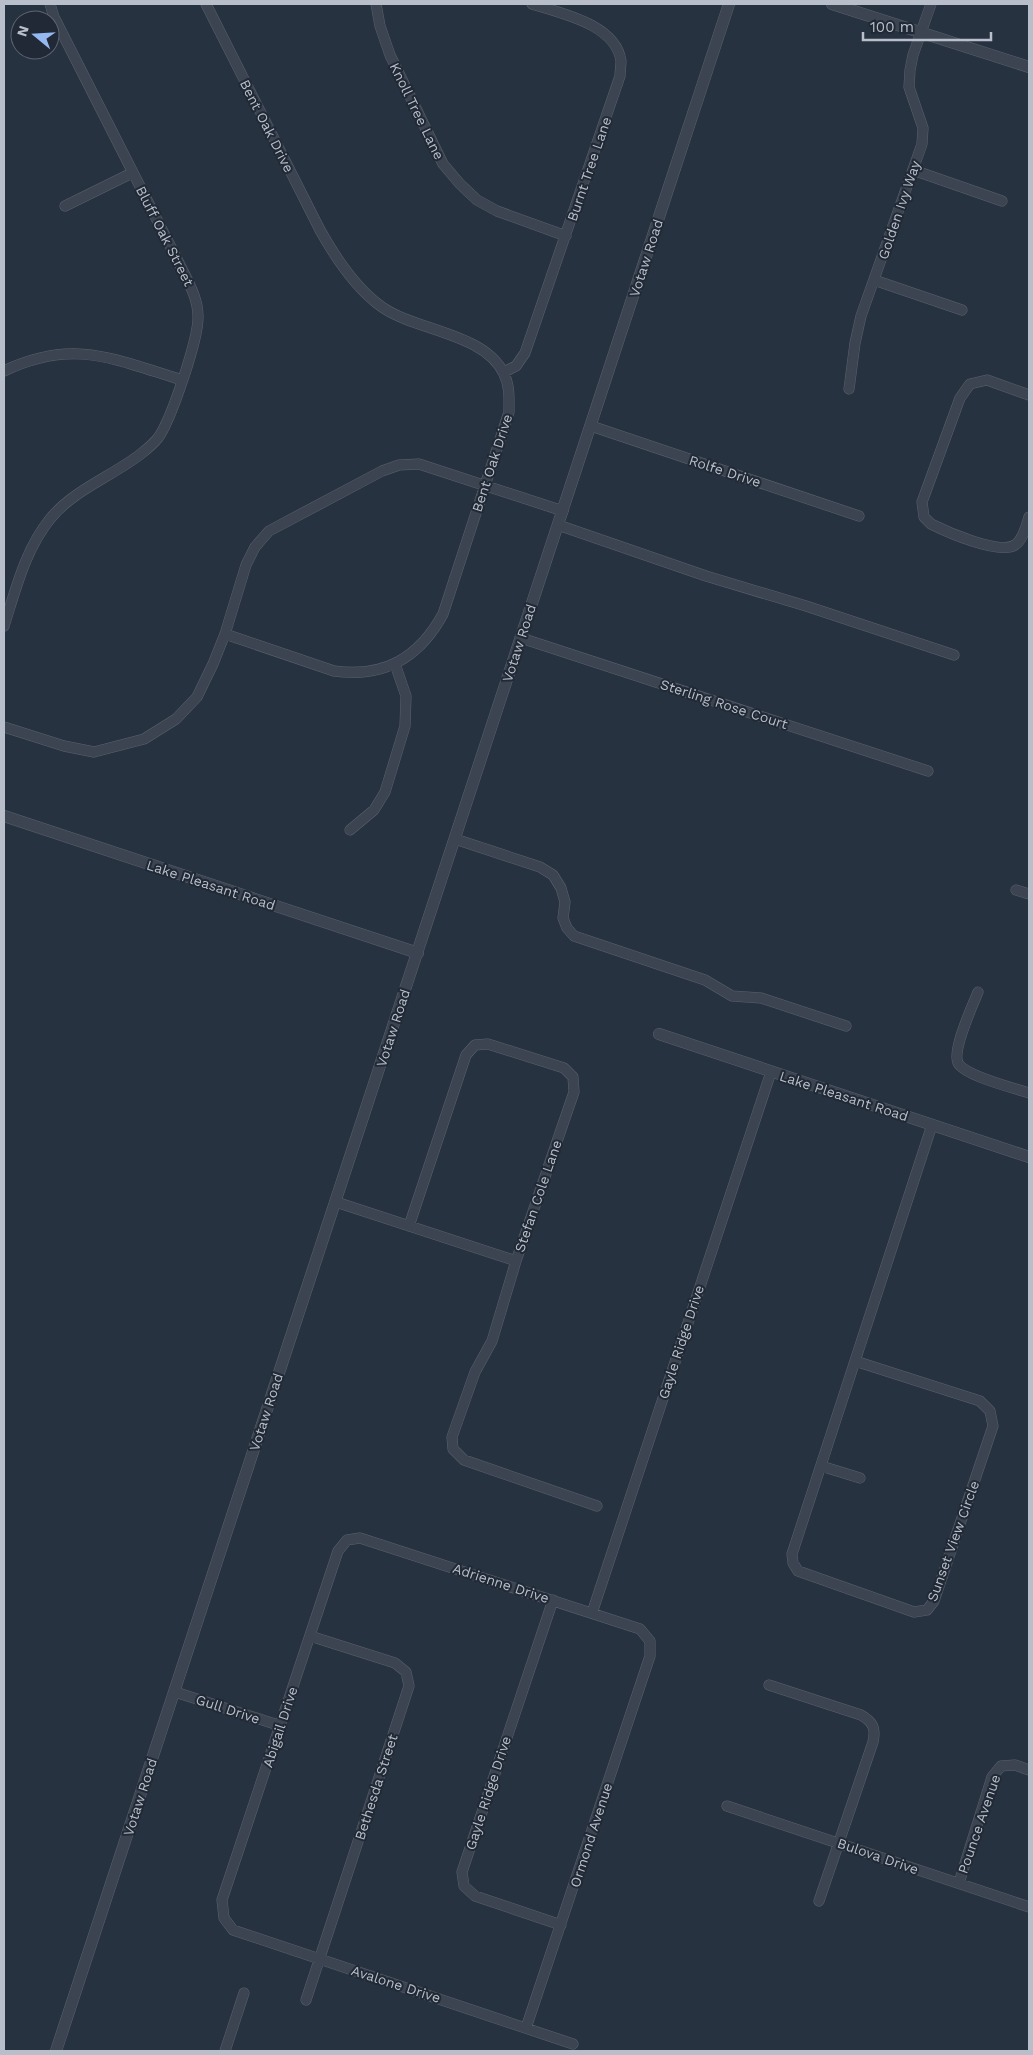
<svg xmlns="http://www.w3.org/2000/svg" width="1033" height="2055" viewBox="0 0 1033 2055" font-family="'Work Sans',sans-serif">
<style>
.lines{fill:none;stroke-linecap:round;stroke-linejoin:round}
.minor-casing{stroke:#59626d;stroke-width:11}
.tertiary-casing{stroke:#59626d;stroke-width:12}
.minor{stroke:#3b4450;stroke-width:10}
.tertiary{stroke:#3b4450;stroke-width:11}
.labels{text-anchor:middle;stroke-width:4;stroke-linejoin:round;paint-order:stroke}
.street-label{font-size:14px;fill:#b8bfca;stroke:#202935}
</style>
<rect width="100%" height="100%" fill="#273240"/>
<g class="lines">
<defs>
<path id="minor" d="M206 4 320 230C335 257 355 288 382 307 416 331 485 333 504 374 510 386 509 399 509 412L443 614C419 658 384 678 334 671L225 634
M376 4 380 26 390 55 443 164 460 184 477 200 497 211 566 236
M913 170 1002 201
M65 206 132 173
M874 280 962 310
M4 371C74 338 113 359 182 380
M504 372 516 366 525 353 620 76C620 71 621 66 621 61 616 24 560 13 532 4
M849 389 855 343 861 316 922 144 923 128 909 87 910 70 913 55 931 4
M1029 395 987 380 970 384 960 398 922 502 924 517 931 524C947 532 999 555 1015 545 1023 540 1026 526 1029 517
M591 426 859 516
M558 525 706 576 806 606 954 655
M4 626C16 589 25 550 50 519 73 490 113 476 142 453 147 449 154 443 158 438 171 420 199 338 198 316 198 301 191 287 184 273L54 17 50 4
M521 638 928 771
M4 727 64 746 94 752 144 739 176 719 197 697 213 664 225 634 246 565 255 547 269 531 382 471 399 465 419 464 563 511
M350 830 374 810 385 792 405 726 406 696 395 664
M455 839 540 867 553 875 561 888 565 902 563 918 567 928 574 936 705 980 732 996 761 998 846 1026
M1016 890 1029 894
M978 992C972 1007 952 1050 958 1063 965 1076 1014 1088 1029 1093
M336 1202 516 1261
M409 1226 466 1055 475 1045 488 1044 564 1068 573 1077 574 1092 516 1261 492 1341 475 1372 452 1437 453 1449 464 1460 597 1506
M855 1361 980 1401 990 1411 993 1426 934 1601 927 1610 914 1612 798 1571 793 1563 792 1554 932 1125
M821 1466 860 1478
M553 1600 462 1872 464 1886 475 1896 561 1925
M592 1613 771 1072
M769 1685 861 1715C873 1722 876 1728 873 1742L819 1901
M175 1692 281 1726
M727 1806 1029 1907
M959 1883 992 1777 1001 1766 1015 1765 1029 1770
M306 2000 409 1686 406 1672 395 1663 310 1636
M526 2028 650 1656V1641L640 1629 360 1538 347 1540 338 1551 222 1900 224 1918 233 1930 573 2044
M225 2051 244 1993"/>
<path id="tertiary" d="M832 4 1029 67
M4 816 418 953
M659 1034 1029 1157
M56 2051 729 4"/>
</defs>
<!-- minor casing -->
<use href="#minor" class="minor-casing"/>
<!-- tertiary casing -->
<use href="#tertiary" class="tertiary-casing"/>
<!-- minor -->
<use href="#minor" class="minor"/>
<!-- tertiary -->
<use href="#tertiary" class="tertiary"/>
</g>
<g class="labels">
<!-- street labels -->
<g class="street-label">
<text transform="translate(417 111) rotate(64)" y="5">Knoll Tree Lane</text>
<text transform="translate(267 126) rotate(63)" y="5">Bent Oak Drive</text>
<text transform="translate(589 169) rotate(-71)" y="5">Burnt Tree Lane</text>
<text transform="translate(899 210) rotate(-71)" y="5">Golden Ivy Way</text>
<text transform="translate(165 236) rotate(63)" y="5">Bluff Oak Street</text>
<text transform="translate(646 258) rotate(-72)" y="5">Votaw Road</text>
<text transform="translate(492 463) rotate(-72)" y="5">Bent Oak Drive</text>
<text transform="translate(725 471) rotate(18)" y="5">Rolfe Drive</text>
<text transform="translate(519 643) rotate(-72)" y="5">Votaw Road</text>
<text transform="translate(724 704) rotate(18)" y="5">Sterling Rose Court</text>
<text transform="translate(211 885) rotate(18)" y="5">Lake Pleasant Road</text>
<text transform="translate(393 1028) rotate(-72)" y="5">Votaw Road</text>
<text transform="translate(844 1096) rotate(18)" y="5">Lake Pleasant Road</text>
<text transform="translate(538 1196) rotate(-71)" y="5">Stefan Cole Lane</text>
<text transform="translate(681 1342) rotate(-72)" y="5">Gayle Ridge Drive</text>
<text transform="translate(266 1412) rotate(-72)" y="5">Votaw Road</text>
<text transform="translate(953 1541) rotate(-70)" y="5">Sunset View Circle</text>
<text transform="translate(501 1583) rotate(18)" y="5">Adrienne Drive</text>
<text transform="translate(228 1709) rotate(18)" y="5">Gull Drive</text>
<text transform="translate(280 1727) rotate(-72)" y="5">Abigail Drive</text>
<text transform="translate(376 1787) rotate(-72)" y="5">Bethesda Street</text>
<text transform="translate(488 1793) rotate(-72)" y="5">Gayle Ridge Drive</text>
<text transform="translate(140 1797) rotate(-72)" y="5">Votaw Road</text>
<text transform="translate(979 1824) rotate(-71)" y="5">Pounce Avenue</text>
<text transform="translate(591 1835) rotate(-72)" y="5">Ormond Avenue</text>
<text transform="translate(878 1856) rotate(19)" y="5">Bulova Drive</text>
<text transform="translate(396 1984) rotate(18)" y="5">Avalone Drive</text>
</g>
</g>
<!-- border -->
<rect width="1033" height="2055" fill="none" stroke="#b8bfca" stroke-width="10"/>
<!-- north arrow -->
<g transform="translate(35 35) rotate(288)"><circle r="24" fill="#202935" stroke="#5d6571"/>
<path d="M0-4L9 19L0 12L-9 19Z" fill="#95b8f3"/>
<text y="-8" font-size="14" font-weight="bold" text-anchor="middle" fill="#b8bfca">N</text>
</g>
<!-- scale -->
<path d="M863 32v8h128v-8" fill="none" stroke="#b8bfca" stroke-width="2.5"/>
<text x="870" y="32" font-size="15" fill="#b8bfca" stroke="#202935" stroke-width="4" paint-order="stroke">100 m</text>
</svg>
